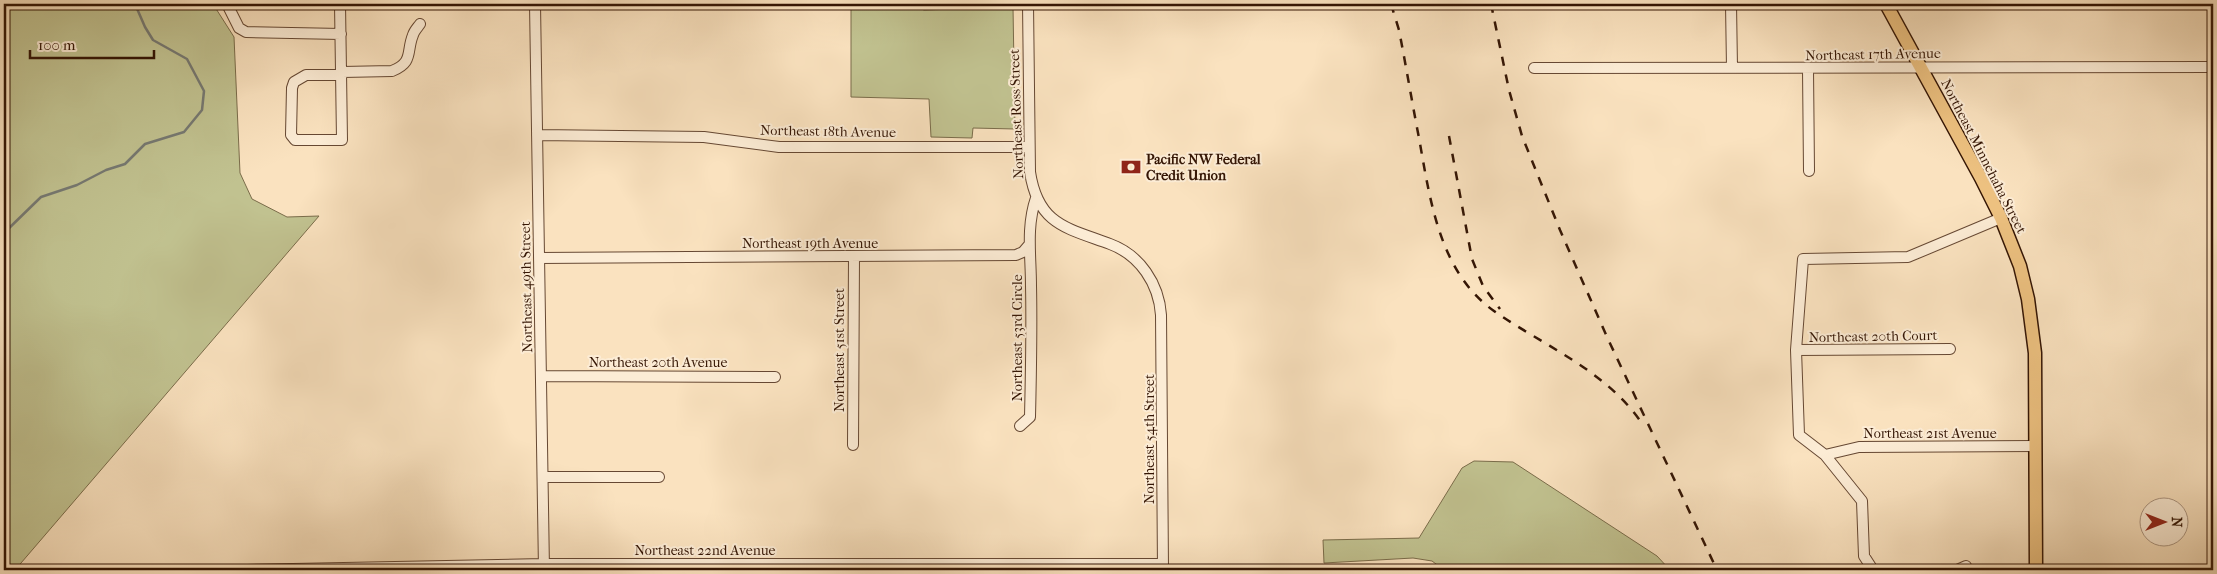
<svg xmlns="http://www.w3.org/2000/svg" width="2217" height="574" viewBox="0 0 2217 574" font-family="'IM FELL French Canon',serif">
<style>
.green{fill:#c1c290;stroke:#7a6c4a}
.lines{fill:none;stroke-linecap:round;stroke-linejoin:round}
.stream{stroke:#767972;stroke-width:2.5}
.minor-casing{stroke:#664833;stroke-width:12}
.major-casing{stroke:#341504;stroke-width:15}
.minor{stroke:#fcecd5;stroke-width:10}
.major{stroke:#edc180;stroke-width:12}
.rail{stroke:#341504;stroke-width:2.5;stroke-dasharray:9 9;stroke-linecap:butt}
.labels{text-anchor:middle;stroke-width:4;stroke-linejoin:round;paint-order:stroke}
.street-label{font-size:14px;fill:#341504;stroke:#fcecd5}
.poi-label{font-size:14px;font-weight:bold;fill:#341504;stroke:#fcecd5;text-anchor:start}
</style>
<rect width="100%" height="100%" fill="#fae2bf"/>
<filter id="stains"><feTurbulence type="fractalNoise" baseFrequency=".004" numOctaves="4"/><feColorMatrix values="0 0 0 0 .2 0 0 0 0 .09 0 0 0 0 .02 0 0 0 .5 -.17"/></filter>
<radialGradient id="worn" r=".72"><stop offset=".6" stop-color="#630" stop-opacity="0"/><stop offset="1" stop-color="#630" stop-opacity=".3"/></radialGradient>
<!-- green -->
<path class="green" d="M4 4H213L234 37 240 173 252 199 287 217 319 216 15 570H4Z
M851 4H907L924 10 1013 7 1015 129 973 128 972 138 931 137 929 99 851 97Z
M1474 461 1513 462 1657 556 1670 570H1444L1432 561 1413 558 1324 563 1323 540 1419 538 1462 468Z"/>
<g class="lines">
<!-- stream -->
<path class="stream" d="M4 233 41 197 77 185 106 170 125 164 145 144 184 132 202 110 204 91 187 59 153 40 145 27 135 4"/>
<defs>
<path id="minor" d="M227 4 239 28 246 32 341 34
M340 4 342 140H295L291 135 292 88 294 82 306 75H342
M535 4 544 570
M1028 4 1030 172C1038 225 1067 228 1110 244 1140 255 1159 284 1161 315L1163 569
M1731 4 1732 68
M1534 68 2213 67
M1808 69 1809 171
M342 72 392 71C414 62 406 52 413 35 414 31 418 27 420 24
M537 135 704 137 779 147H1029
M539 258 1016 255 1023 252 1029 245
M1796 350 1950 349
M542 376 775 377
M1020 426 1030 417C1031 374 1032 330 1031 286 1031 256 1026 227 1036 198
M853 445 854 256
M1825 455 1859 447 2036 446
M543 477H659
M247 570 544 564H1163
M1873 570 1864 556 1862 501 1825 455 1799 435 1796 350 1803 259 1908 257 2001 218
M1957 570 1966 566"/>
<path id="major" d="M1886 4 1981 178 2001 218 2020 266 2028 299 2035 353 2036 570"/>
</defs>
<!-- minor casing -->
<use href="#minor" class="minor-casing"/>
<!-- major casing -->
<use href="#major" class="major-casing"/>
<!-- minor -->
<use href="#minor" class="minor"/>
<!-- major -->
<use href="#major" class="major"/>
<!-- rail -->
<path class="rail" d="M1391 4 1399 30C1406 66 1412 102 1419 138 1430 199 1439 272 1494 311 1544 346 1605 370 1641 422
M1491 4 1509 90 1522 136 1560 230 1607 337 1717 570
M1449 136 1472 259 1483 286 1500 309"/>
</g>
<!-- icons -->
<defs>
<symbol id="bank-bare" viewBox="-9 -9 18 18"><path d="M-6-4H6V4H-6ZM0-2.3a2.3 2.3 0 1 0 0 4.6a2.3 2.3 0 1 0 0-4.6Z" fill="#8f2418" stroke="#fcecd5" stroke-width="2.5" paint-order="stroke"/></symbol>
</defs>
<g fill-rule="evenodd">
<use href="#bank-bare" x="1117" y="153" width="28" height="28"/>
</g>
<g class="labels">
<!-- street labels -->
<g class="street-label">
<text transform="translate(1873 54) rotate(-1)" y="5">Northeast 17th Avenue</text>
<text transform="translate(1016 114) rotate(-92)" y="5">Northeast Ross Street</text>
<text transform="translate(828 131) rotate(1)" y="5">Northeast 18th Avenue</text>
<text transform="translate(1984 156) rotate(63)" y="5">Northeast Minnehaha Street</text>
<text x="810" y="248">Northeast 19th Avenue</text>
<text transform="translate(526 287) rotate(-91)" y="5">Northeast 49th Street</text>
<text transform="translate(1873 336) rotate(-1)" y="5">Northeast 20th Court</text>
<text transform="translate(1017 338) rotate(-90)" y="5">Northeast 53rd Circle</text>
<text transform="translate(839 350) rotate(-90)" y="5">Northeast 51st Street</text>
<text x="658" y="367">Northeast 20th Avenue</text>
<text x="1930" y="438">Northeast 21st Avenue</text>
<text transform="translate(1149 439) rotate(-90)" y="5">Northeast 54th Street</text>
<text x="705" y="555">Northeast 22nd Avenue</text>
</g>
<!-- poi labels -->
<g class="poi-label">
<text x="1146" y="164">Pacific NW Federal<tspan x="1146" dy="16">Credit Union</tspan></text>
</g>
</g>
<!-- margin -->
<rect width="2217" height="574" fill="none" stroke="#fae2bf" stroke-width="20"/>
<rect x="5" y="5" width="2207" height="564" fill="none" stroke="#341504" stroke-width="2.5"/>
<rect x="10" y="10" width="2197" height="554" fill="none" stroke="#341504"/>
<!-- north arrow -->
<g transform="translate(2164 522) rotate(90)"><circle r="24" fill="#fcecd5" stroke="#ac9681"/>
<path d="M0-4L9 19L0 12L-9 19Z" fill="#8f2418"/>
<text y="-8" font-size="14" font-weight="bold" text-anchor="middle" fill="#341504">N</text>
</g>
<!-- scale -->
<path d="M30 50v8h124v-8" fill="none" stroke="#341504" stroke-width="2.5"/>
<text x="38" y="50" font-size="15" fill="#341504" stroke="#fcecd5" stroke-width="4" paint-order="stroke">100 m</text>
<rect width="100%" height="100%" filter="url(#stains)"/>
<rect width="100%" height="100%" fill="url(#worn)"/>
</svg>
